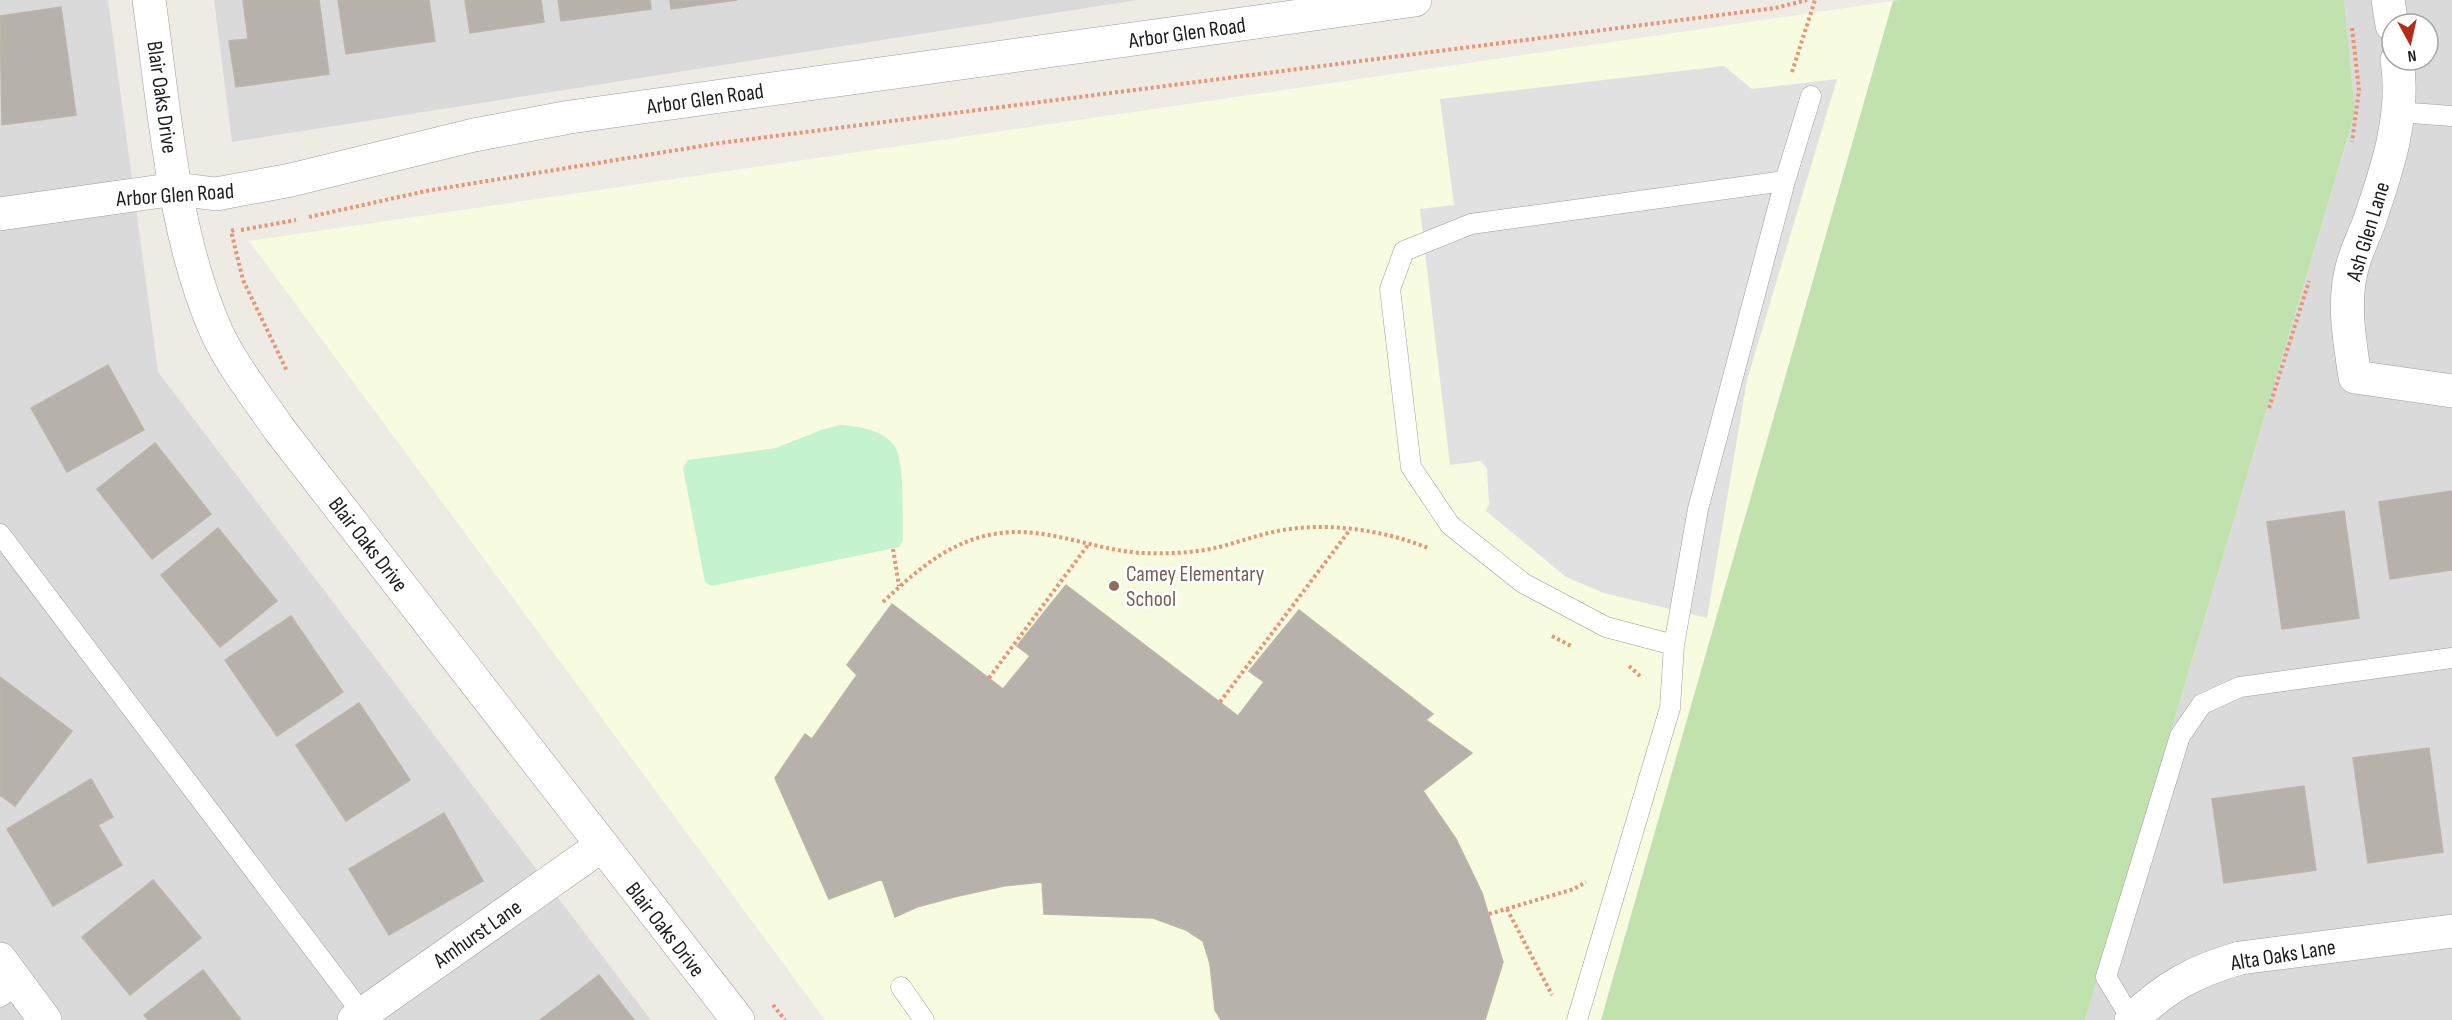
<svg xmlns="http://www.w3.org/2000/svg" width="2452" height="1020" viewBox="0 0 2452 1020" font-family="'Sofia Sans Condensed',sans-serif">
<style>
.residential{fill:#dbdada;fill-rule:evenodd}
.education{fill:#f7fbdf}
.grass{fill:#c1e1af}
.park{fill:#c5f2cf}
.parking{fill:#e1e1e1}
.building{fill:#b6b1aa;stroke:#bdb4a8;stroke-width:1.5}
.lines{fill:none;stroke-linecap:round;stroke-linejoin:round}
.service-casing{stroke:#9e9e9e;stroke-width:21}
.minor-casing{stroke:#9e9e9e;stroke-width:34}
.tertiary-casing{stroke:#9e9e9e;stroke-width:34}
.path{stroke:#e99479;stroke-width:4;stroke-dasharray:3 3;stroke-linecap:butt}
.service{stroke:#fff;stroke-width:20}
.minor{stroke:#fff;stroke-width:33}
.tertiary{stroke:#fff;stroke-width:33}
.education-dot{fill:#8d6e63;stroke:#fff;stroke-width:2}
.labels{text-anchor:middle;stroke-width:5;stroke-linejoin:round;paint-order:stroke}
.street-label{font-size:22px;fill:#1d1d1d;stroke:#fff}
.education-label{font-size:22px;fill:#785e54;stroke:#fff;text-anchor:start}
</style>
<rect width="100%" height="100%" fill="#edebe4"/>
<!-- residential -->
<path class="residential" d="M0 0H108L158 372 651 1020H0Z
M214 0H1137L232 142Z
M2344 0H2452V1020H2085L2355 114ZM2392 24H2428V60H2392Z"/>
<!-- education -->
<path class="education" d="M1893 1 1601 1020H825L249 241Z"/>
<!-- grass -->
<path class="grass" d="M1899 0H2344L2355 113 2085 1020H1601L1893 1Z"/>
<!-- park -->
<path class="park" d="M840 425C857 426 885 430 895 447 905 463 902 519 903 540L899 547 711 586 705 582 683 468 688 460 776 448 821 430Z"/>
<!-- parking -->
<path class="parking" d="M1724 66 1752 89 1837 79 1747 380 1707 618 1604 593 1566 577 1486 511 1489 504 1487 469 1481 461 1450 465 1420 209 1454 205 1440 99Z"/>
<!-- building -->
<path class="building" d="M243 0H319L329 74 236 87 229 41 248 39Z
M338 0H429L435 41 346 54Z
M465 0H541L544 22 470 33Z
M558 0H650L651 9 561 21Z
M670 0H737L671 9Z
M61 7 76 115 2 125 0 16Z
M108 365 144 430 67 472 31 408Z
M155 443 211 514 152 559 97 489Z
M2452 491V570L2390 579 2379 502Z
M2344 511 2359 618 2282 629 2267 522Z
M218 528 277 601 220 647 161 575Z
M1066 585 1238 716 1264 682 1249 671 1299 610 1433 714 1426 720 1472 753 1423 791 1456 839 1482 893 1503 962 1485 1020H1221L1215 1010 1210 964 1203 941 1186 930 1153 918 1044 914 1042 882 1004 886 958 896 917 907 895 917 882 879 829 899 775 778 805 734 812 739 857 675 847 665 892 604 1003 689 1030 656 1017 646Z
M291 616 343 692 277 736 225 660Z
M0 677 72 731 15 806 0 795Z
M359 703 410 780 346 821 296 745Z
M2429 748 2443 852 2368 863 2353 758Z
M91 779 113 817 98 825 122 865 53 906 7 829Z
M2304 786 2316 870 2224 883 2212 799Z
M444 813 483 881 389 935 349 869Z
M153 880 201 938 130 995 82 937Z
M203 970 241 1020H148L144 1015Z
M599 975 634 1020H540Z"/>
<g class="lines">
<defs>
<path id="service" d="M2398 112 2452 116
M0 534 362 1013
M1674 645 1606 627 1523 583 1450 525 1411 467 1390 289 1404 251 1471 224 1785 181
M901 987 924 1020
M0 997 18 984
M1577 1020 1670 708 1674 645 1698 509 1785 181 1811 96
M2132 1020 2106 977 2180 736 2202 704 2240 687 2452 658"/>
<path id="minor" d="M2388 0 2392 25
M2397 60C2406 116 2386 173 2368 225 2362 240 2354 256 2351 272 2343 306 2350 343 2355 377L2452 391
M0 959 45 1020
M354 1020 601 846
M2131 1020C2166 987 2194 971 2240 958L2452 931"/>
<path id="tertiary" d="M149 0C164 106 173 236 217 333 233 367 258 398 279 429L738 1020
M0 214 176 189 216 194 291 180 474 135 570 117 1415 0"/>
</defs>
<!-- service casing -->
<use href="#service" class="service-casing"/>
<!-- minor casing -->
<use href="#minor" class="minor-casing"/>
<!-- tertiary casing -->
<use href="#tertiary" class="tertiary-casing"/>
<!-- path -->
<path class="path" d="M2352 28 2359 90 2352 142
M1792 72 1815 0
M309 217 426 191 720 143 1775 8 1807 0
M234 230 231 231 243 280 287 371
M241 230 296 220
M2269 408 2309 281
M893 549 899 586
M883 602C915 572 946 544 989 535 1041 523 1091 550 1142 553 1167 554 1195 553 1219 547 1243 541 1265 532 1290 529 1335 523 1386 531 1428 548
M1552 636 1571 646
M1629 666 1641 677
M989 678 1088 545
M1220 702 1349 531
M1507 909 1552 995
M1489 914 1574 889 1586 882
M773 1005 785 1020"/>
<!-- service -->
<use href="#service" class="service"/>
<!-- minor -->
<use href="#minor" class="minor"/>
<!-- tertiary -->
<use href="#tertiary" class="tertiary"/>
</g>
<!-- markers -->
<circle class="education-dot" cx="1114" cy="586" r="6"/>
<g class="labels">
<!-- street labels -->
<g class="street-label">
<text transform="translate(1187 32) rotate(-8)" y="8">Arbor Glen Road</text>
<text transform="translate(163 97) rotate(82)" y="8">Blair Oaks Drive</text>
<text transform="translate(705 98) rotate(-8)" y="8">Arbor Glen Road</text>
<text transform="translate(175 194) rotate(-4)" y="8">Arbor Glen Road</text>
<text transform="translate(2367 231) rotate(-73)" y="8">Ash Glen Lane</text>
<text transform="translate(369 544) rotate(52)" y="8">Blair Oaks Drive</text>
<text transform="translate(666 929) rotate(52)" y="8">Blair Oaks Drive</text>
<text transform="translate(477 933) rotate(-35)" y="8">Amhurst Lane</text>
<text transform="translate(2283 954) rotate(-9)" y="8">Alta Oaks Lane</text>
</g>
<!-- education labels -->
<g class="education-label">
<text x="1126" y="581">Camey Elementary<tspan x="1126" dy="25">School</tspan></text>
</g>
</g>
<!-- north arrow -->
<g transform="translate(2410 42) rotate(172)"><circle r="28" fill="#ffffff" stroke="#a5a5a5" stroke-width="1.5"/>
<path d="M0-4.5L10 22L0 15L-10 22Z" fill="#b22d17"/>
<text y="-9" font-size="16" font-weight="bold" text-anchor="middle" fill="#1d1d1d">N</text>
</g>
</svg>
